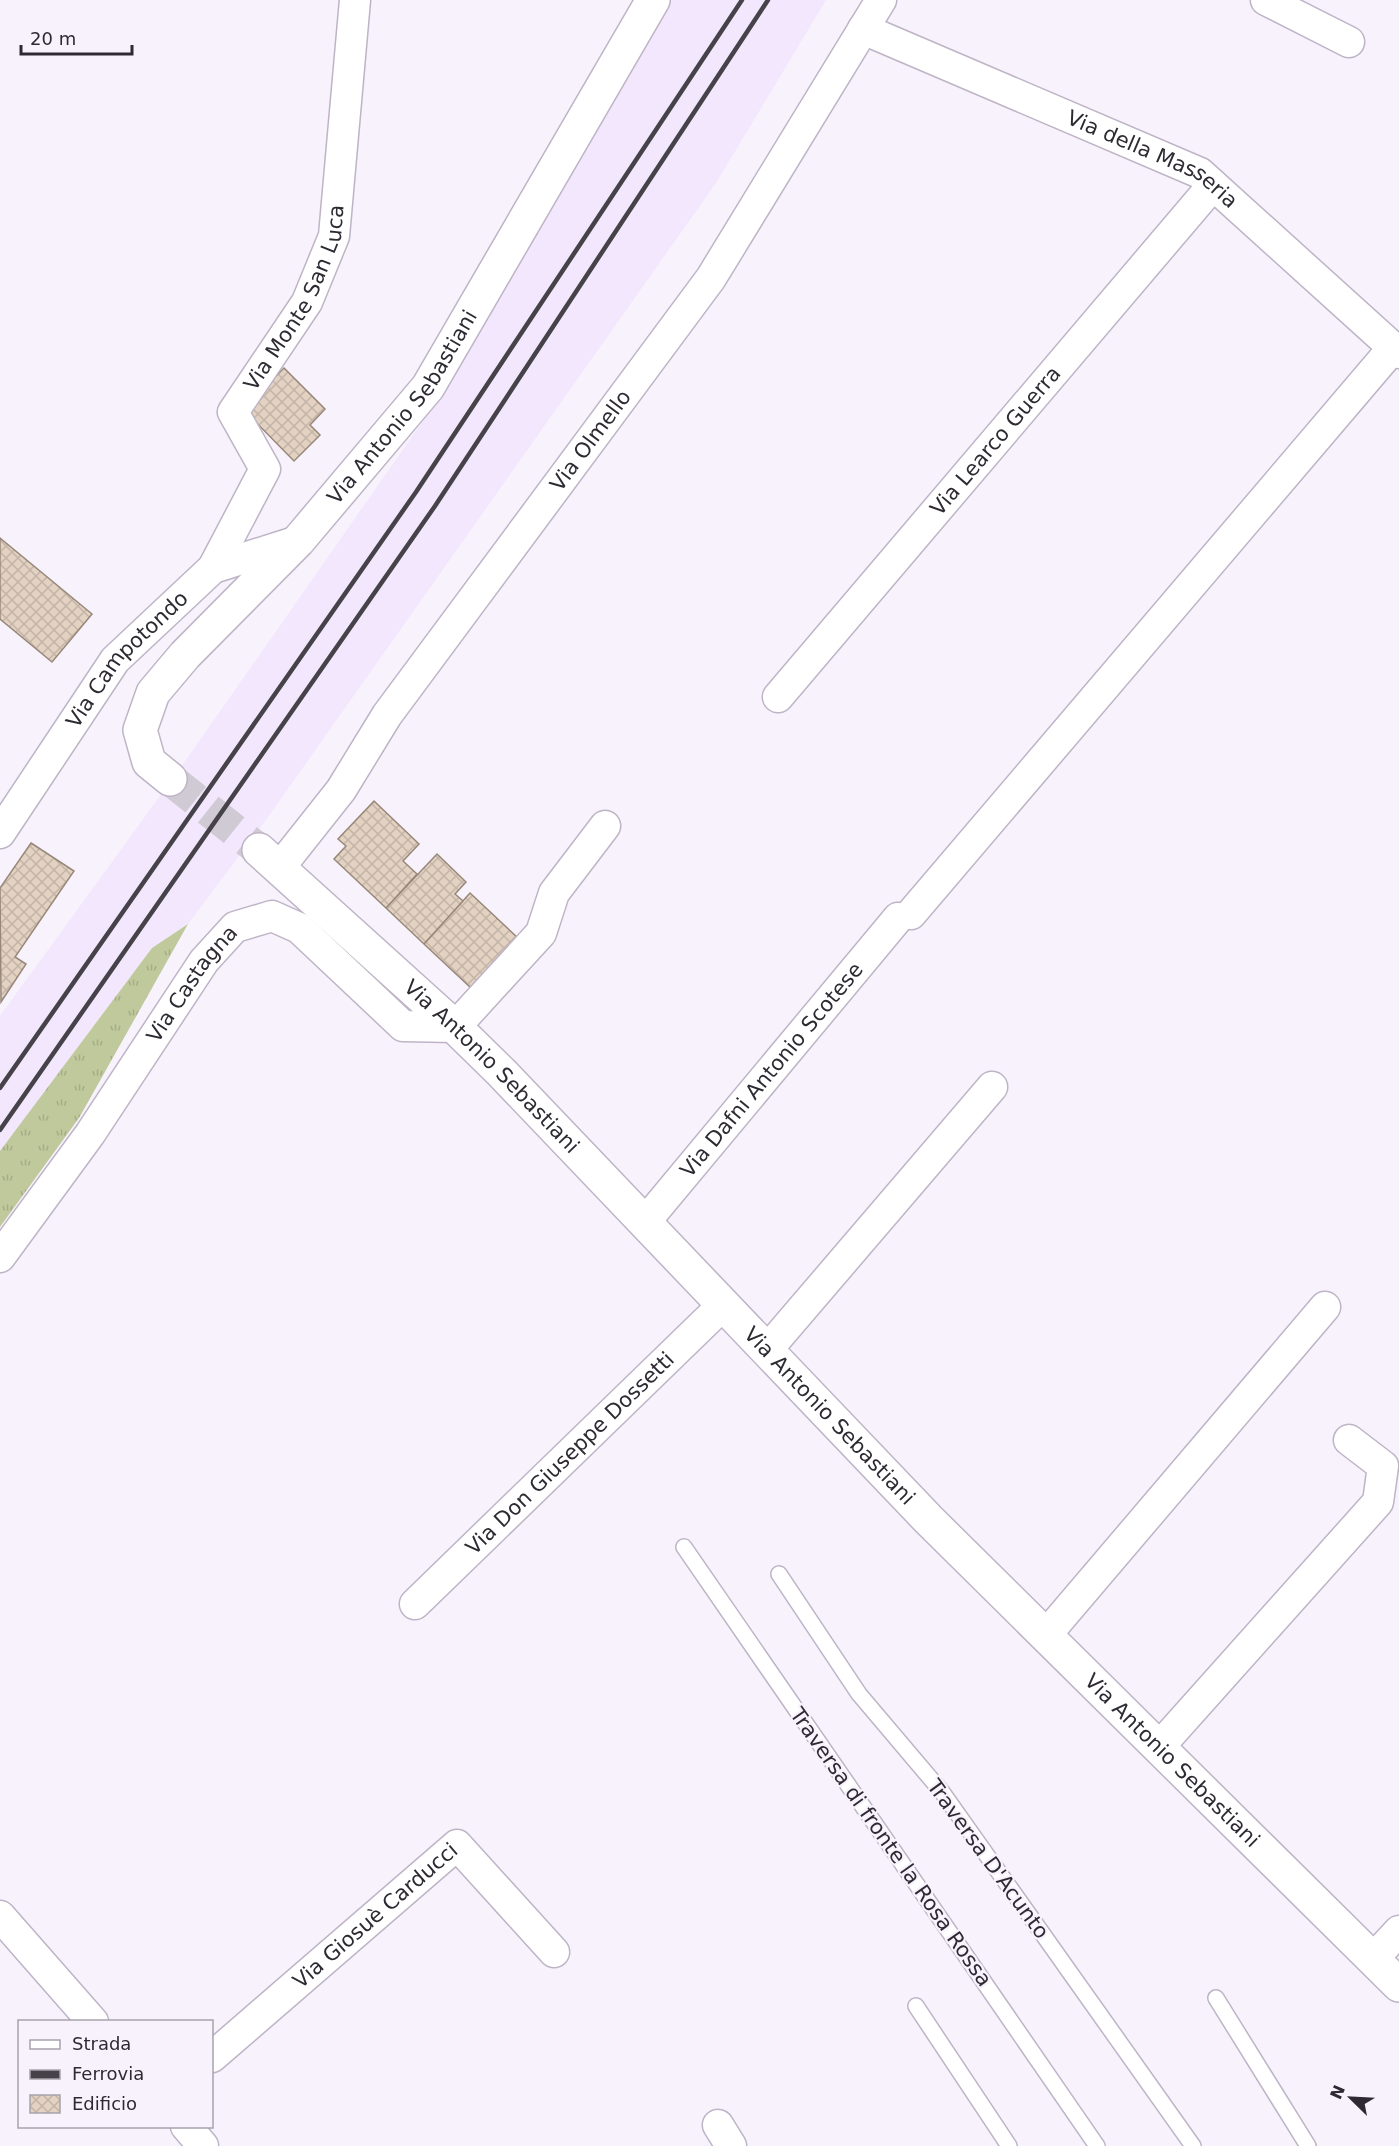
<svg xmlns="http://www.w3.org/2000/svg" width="1399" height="2146" viewBox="0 0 1399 2146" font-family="'DejaVu Sans',sans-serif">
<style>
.built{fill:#f2e7fc}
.grass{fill:url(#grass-tufts)}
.building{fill:url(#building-cross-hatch);stroke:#978879;stroke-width:1.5}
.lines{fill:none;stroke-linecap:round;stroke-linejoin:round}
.tertiary-tunnel{stroke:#d0cad4;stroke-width:33;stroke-dasharray:33 16;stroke-linecap:butt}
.service-casing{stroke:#beb4c6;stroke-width:18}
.minor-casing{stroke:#beb4c6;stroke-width:33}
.tertiary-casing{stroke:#beb4c6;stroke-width:36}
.service{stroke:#fff;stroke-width:15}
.minor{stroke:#fff;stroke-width:30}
.tertiary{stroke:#fff;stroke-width:33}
.rail{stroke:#46424a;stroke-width:4.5}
.labels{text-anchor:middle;stroke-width:4.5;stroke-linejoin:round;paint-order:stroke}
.street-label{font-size:21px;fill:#2e2a32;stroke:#f8f2fd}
</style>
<defs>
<pattern id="grass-tufts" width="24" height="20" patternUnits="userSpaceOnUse" patternTransform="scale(1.5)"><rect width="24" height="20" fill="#bfc99b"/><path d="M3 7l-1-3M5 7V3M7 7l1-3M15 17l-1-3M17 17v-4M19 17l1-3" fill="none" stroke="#a4ad86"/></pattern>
<pattern id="building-cross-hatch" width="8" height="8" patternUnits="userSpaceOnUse" patternTransform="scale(1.5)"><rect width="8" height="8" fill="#e3d2c2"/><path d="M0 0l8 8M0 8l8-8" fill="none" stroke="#c3b4a7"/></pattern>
</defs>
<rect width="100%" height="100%" fill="#f8f2fd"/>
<!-- built -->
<path class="built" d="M671 0H826L716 183 268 817 188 924 152 948 0 1151V1016L181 767 430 411Z"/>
<!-- grass -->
<path class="grass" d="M188 924 79 1118 0 1227V1151L152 948Z"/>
<!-- building -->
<path class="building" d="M284 368 325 409 310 425 320 435 294 461 243 409Z
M0 538 92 614 52 662 0 619Z
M374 801 419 844 403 861 417 874 386 908 334 859 346 846 338 839Z
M31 843 74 871 15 957 26 964 1 1002 0 888Z
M437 854 466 882 455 894 463 901 424 944 386 908Z
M470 893 519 939 472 989 424 944Z"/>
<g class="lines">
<!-- tertiary-tunnel -->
<path class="tertiary-tunnel" d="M170 779 259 850"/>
<defs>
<path id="service" d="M684 1547 1097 2146
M779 1574 859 1694 942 1792 1193 2146
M1216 1998 1308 2146
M916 2006 1009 2146"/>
<g id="minor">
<path d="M1266 0 1349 42"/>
<path id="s1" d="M863 29 1200 173 1399 353"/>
<path id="s2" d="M213 568 265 469 233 412 307 302 334 236 355 0"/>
<path id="s3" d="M778 697 1213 185"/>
<path id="s4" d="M0 833 115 660 213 568 298 541"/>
<path id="s5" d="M280 867 341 790 387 715 711 278 881 0"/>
<path d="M911 914 1393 348"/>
<path id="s6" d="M645 1222 898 918"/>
<path id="s7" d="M0 1257 90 1134 204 961 235 927 272 916 299 928 403 1026 455 1027 541 933 554 893 605 826"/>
<path d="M767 1350 992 1087"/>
<path id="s8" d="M415 1604 724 1304"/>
<path d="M1046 1635 1325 1307"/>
<path d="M1159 1747 1378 1502 1383 1466 1349 1440"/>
<path d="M0 1916 93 2022"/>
<path d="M1373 1959 1399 1931"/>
<path id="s9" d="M212 2057 457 1845 554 1952"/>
<path d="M718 2125 731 2146"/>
<path d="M186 2126 203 2146"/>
</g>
<g id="tertiary">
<path id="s10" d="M170 779 149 762 140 730 153 693 185 655 298 541 428 387 653 0"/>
<path id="s11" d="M259 850 455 1027 502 1073 928 1519 1399 1985"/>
</g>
</defs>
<!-- service casing -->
<use href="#service" class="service-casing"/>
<!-- minor casing -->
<use href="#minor" class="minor-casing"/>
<!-- tertiary casing -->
<use href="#tertiary" class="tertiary-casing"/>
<!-- service -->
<use href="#service" class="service"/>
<!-- minor -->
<use href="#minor" class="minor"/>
<!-- tertiary -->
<use href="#tertiary" class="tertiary"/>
<!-- rail -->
<path class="rail" d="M0 1088 416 492 742 0
M0 1130 435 506 768 0"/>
</g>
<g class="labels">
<!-- street labels -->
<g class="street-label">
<text dy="7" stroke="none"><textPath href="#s1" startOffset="318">Via della Masseria</textPath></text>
<text dy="7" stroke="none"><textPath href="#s2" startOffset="309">Via Monte San Luca</textPath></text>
<text dy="7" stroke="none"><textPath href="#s10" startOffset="480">Via Antonio Sebastiani</textPath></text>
<text dy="7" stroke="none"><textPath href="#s5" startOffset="528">Via Olmello</textPath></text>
<text dy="7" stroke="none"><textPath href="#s3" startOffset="336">Via Learco Guerra</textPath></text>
<text dy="7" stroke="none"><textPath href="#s4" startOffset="216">Via Campotondo</textPath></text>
<text dy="7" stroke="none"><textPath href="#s7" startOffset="334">Via Castagna</textPath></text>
<text dy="7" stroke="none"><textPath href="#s11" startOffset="318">Via Antonio Sebastiani</textPath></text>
<text dy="7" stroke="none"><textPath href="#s6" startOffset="198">Via Dafni Antonio Scotese</textPath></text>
<text dy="7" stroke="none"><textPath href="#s11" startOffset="804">Via Antonio Sebastiani</textPath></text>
<text dy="7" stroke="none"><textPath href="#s8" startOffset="216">Via Don Giuseppe Dossetti</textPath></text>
<text dy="7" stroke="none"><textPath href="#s11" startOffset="1290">Via Antonio Sebastiani</textPath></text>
<text transform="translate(891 1847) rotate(55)" y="7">Traversa di fronte la Rosa Rossa</text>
<text transform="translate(988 1859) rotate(54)" y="7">Traversa D'Acunto</text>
<text dy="7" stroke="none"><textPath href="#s9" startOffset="216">Via Giosuè Carducci</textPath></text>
</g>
</g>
<!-- legend -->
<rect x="18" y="2020" width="195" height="108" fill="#f8f2fd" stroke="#a7a2ac" stroke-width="1.5"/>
<rect x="30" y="2040" width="30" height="9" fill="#ffffff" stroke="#a7a2ac" stroke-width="1.5"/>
<text x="72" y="2050" font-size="18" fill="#2e2a32">Strada</text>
<rect x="30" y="2070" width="30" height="9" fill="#46424a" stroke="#a7a2ac" stroke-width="1.5"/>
<text x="72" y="2080" font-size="18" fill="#2e2a32">Ferrovia</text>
<rect x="30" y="2095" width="30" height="18" fill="url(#building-cross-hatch)" stroke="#a7a2ac" stroke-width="1.5"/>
<text x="72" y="2110" font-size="18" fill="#2e2a32">Edificio</text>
<!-- north arrow -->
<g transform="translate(1351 2098) rotate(294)" stroke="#f8f2fd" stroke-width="4.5" paint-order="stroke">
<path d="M0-4.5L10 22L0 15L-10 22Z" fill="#2e2a32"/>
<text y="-9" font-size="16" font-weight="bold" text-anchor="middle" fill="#2e2a32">N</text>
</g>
<!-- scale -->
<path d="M21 45v9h111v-9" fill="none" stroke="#2e2a32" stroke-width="3"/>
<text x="30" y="45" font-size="18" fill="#2e2a32" stroke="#f8f2fd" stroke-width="4.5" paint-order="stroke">20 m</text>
</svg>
